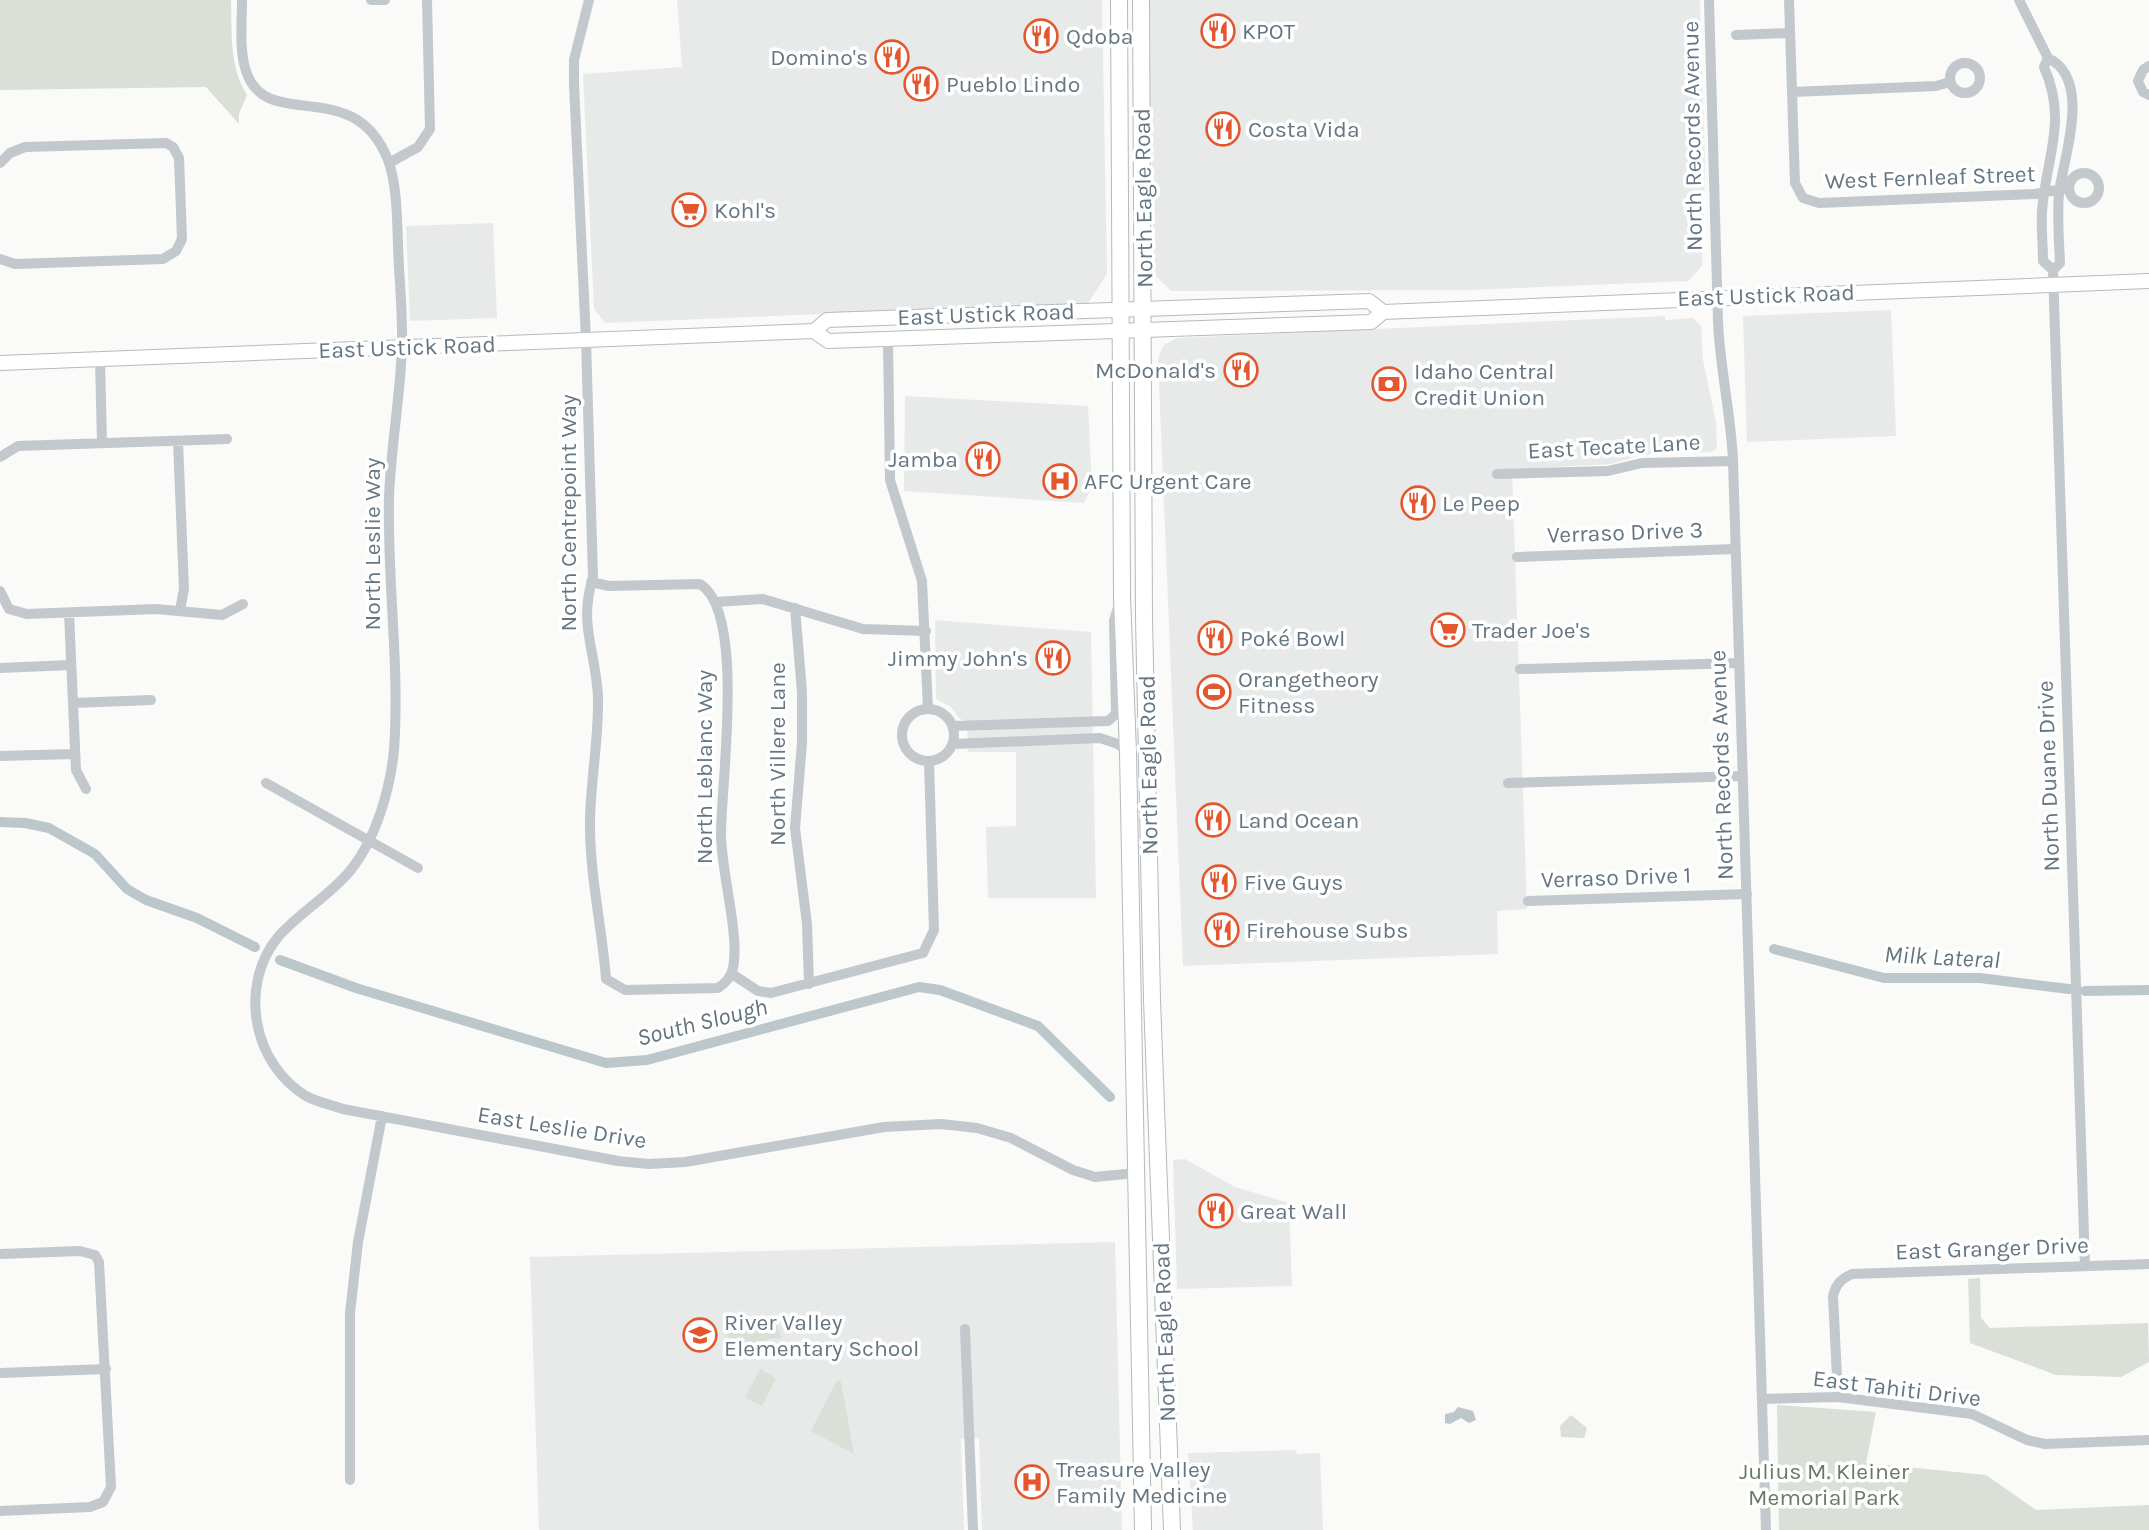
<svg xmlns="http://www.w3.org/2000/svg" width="2149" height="1530" viewBox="0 0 2149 1530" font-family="Karla,sans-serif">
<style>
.built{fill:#e8e9e9}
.green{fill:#dadfd7}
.water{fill:#bbc7cb}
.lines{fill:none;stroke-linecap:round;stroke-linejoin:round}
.canal{stroke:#bbc7cb;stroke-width:10}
.major-casing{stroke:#b5babe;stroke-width:16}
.highway-casing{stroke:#b4b9bd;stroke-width:18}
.minor{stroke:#c3c8cc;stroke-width:10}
.major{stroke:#fff;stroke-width:14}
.highway{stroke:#fff;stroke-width:16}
.labels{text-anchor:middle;stroke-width:7;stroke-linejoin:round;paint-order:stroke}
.poi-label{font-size:23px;fill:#657683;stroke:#fff;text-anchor:start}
.street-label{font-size:23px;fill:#657683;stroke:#fff}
.park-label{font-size:23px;fill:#687a64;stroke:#fff}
.water-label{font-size:24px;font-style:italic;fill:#60757c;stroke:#fff}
</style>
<rect width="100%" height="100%" fill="#fafaf8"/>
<!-- built -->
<path class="built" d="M677 0H1102L1107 274 1088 303 605 323 594 309 583 74 682 67Z
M1148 0H1700L1705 166 1702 266 1688 281 1470 290 1171 291 1154 274Z
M493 223 497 318 410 321 406 226Z
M1891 310 1896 436 1747 442 1743 316Z
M1665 316V320L1693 318 1701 326 1703 360 1716 422 1717 448 1712 452 1641 455 1611 464 1512 469 1527 909 1497 911 1498 954 1183 966 1158 359 1163 346 1176 338Z
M905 396 1088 406 1092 487 1084 503 904 491Z
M935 620 1091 632 1096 898H988L986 827 1016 826V752H968L967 721 960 719 951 707 936 699Z
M1185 1159 1235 1187 1289 1203 1292 1286 1177 1289 1173 1160Z
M1115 1242 1122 1530H982L979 1438 961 1439 964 1530H539L530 1257Z
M1296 1450 1297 1454 1320 1453 1323 1530H1193L1188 1453Z"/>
<!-- green -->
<path class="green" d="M0 0H231C232 33 229 66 247 95L239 114V124L206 87 0 90Z
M1980 1278 1981 1318 1990 1328 2148 1323 2149 1362 2121 1377 2056 1375 1970 1343 1968 1279Z
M773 1316 782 1338 769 1339 733 1352 726 1332Z
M760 1369 776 1378 762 1406 745 1398Z
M837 1380 841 1382 854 1454 811 1431Z
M1777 1405 1876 1412 1866 1463 1986 1475 2036 1510 2149 1505V1530H1779Z
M1571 1415 1587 1428 1584 1438 1561 1437 1560 1426Z"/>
<!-- water -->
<path class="water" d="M1458 1407 1473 1411 1476 1420 1469 1423 1461 1418 1450 1424 1445 1423V1414L1454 1412Z"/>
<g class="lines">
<!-- canal -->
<path class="canal" d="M0 822 25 823 49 828 95 854 127 889 146 900 197 918 255 947
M1774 949 1884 978H1980L2069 989
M280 960 356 988 606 1063 647 1060 919 987 940 990 1038 1026 1110 1097
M2085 991 2149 990"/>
<defs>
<path id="major" d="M814 331 828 341 1371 322 1383 312 2149 281
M0 363 814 331 827 320 1369 301 1383 312"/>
<path id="highway" d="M1119 0 1122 597 1128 752 1143 1530
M1141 0 1144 617 1152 1000 1172 1530"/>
</defs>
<!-- major casing -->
<use href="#major" class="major-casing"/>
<!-- highway casing -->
<use href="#highway" class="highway-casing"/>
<!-- minor -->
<path class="minor" d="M242 0C242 22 239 50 246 71 266 134 354 73 388 160 397 184 397 218 398 244 399 278 403 313 402 348 400 398 391 447 389 497 387 581 400 666 394 750 390 790 376 839 350 871 329 896 299 913 278 937 238 986 253 1064 306 1096 317 1102 331 1105 343 1109L618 1161 649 1164 685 1162 884 1127 941 1124 977 1128 1011 1138 1073 1170 1095 1177 1136 1173
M371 0H385
M589 0 574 60V84L586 340 593 577C578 626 596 650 598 697 599 740 590 783 590 825 590 877 602 927 606 979L625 990 718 988C726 983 731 977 733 968 740 935 721 872 721 834 721 784 746 612 700 584L609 586 591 582
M1709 0 1718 322C1720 369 1731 414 1733 461L1766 1530
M1789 0 1795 183 1803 198 1819 203 2035 194 2068 188
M2019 0 2048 58
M1736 35 1790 33
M2048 58C2093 79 2063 159 2059 193 2057 217 2059 240 2060 263L2053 270 2043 261C2043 245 2041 228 2042 211 2046 157 2068 121 2044 67Z
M1950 78a15 15 0 1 1 30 0a15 15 0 1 1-30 0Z
M2149 66 2143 70 2138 81 2143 92 2149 95
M1792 92 1936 86 1950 82
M0 163 10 153 25 147 166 143 173 147 179 158 182 239 176 251 163 259 15 264 0 259
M389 163 418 147 430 129 427 0
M2069 188a15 15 0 1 1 30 0a15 15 0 1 1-30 0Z
M2053 270 2085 1266
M888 339 890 480 922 581 928 709
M100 360 102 443
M178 441 184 589 180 610
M0 457 18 446 227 439
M1497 474 1608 471 1642 463 1733 461
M1517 557 1735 549
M0 591 9 609 27 614 156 609 222 615 243 604
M715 602 763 599 863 629 926 631
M795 608 802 692V743L795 828 807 924 809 984
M69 613 76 770 86 789
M0 668 71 665
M1520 669 1739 663
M73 703 151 700
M902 735a26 26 0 1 1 52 0a26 26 0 1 1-52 0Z
M953 726 1108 721 1116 714 1114 621 1119 604
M953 744 1100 738 1118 744 1128 752
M0 756 75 754
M266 783 418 868
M1508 783 1743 776
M1528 901 1747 894
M732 974 758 991 771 993 923 953 934 930 929 761
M0 1254 80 1251 95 1255 99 1262 111 1487 103 1502 90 1507 0 1511
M965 1329 973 1530
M0 1373 106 1369
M1838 1397 1833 1296C1836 1284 1841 1279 1852 1274L2149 1264
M1762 1399 1838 1397 1972 1414 2027 1440 2045 1444 2149 1440
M350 1480V1313L358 1242 382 1116"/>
<!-- major -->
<use href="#major" class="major"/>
<!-- highway -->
<use href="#highway" class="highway"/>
</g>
<!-- icons -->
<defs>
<symbol id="restaurant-ring" viewBox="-11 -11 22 22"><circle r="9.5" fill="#fff" stroke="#e4572e" stroke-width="1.5"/><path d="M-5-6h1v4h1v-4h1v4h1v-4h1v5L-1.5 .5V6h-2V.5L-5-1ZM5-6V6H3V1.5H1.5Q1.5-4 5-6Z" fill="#e4572e"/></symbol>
<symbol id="supermarket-ring" viewBox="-11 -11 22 22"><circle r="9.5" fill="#fff" stroke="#e4572e" stroke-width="1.5"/><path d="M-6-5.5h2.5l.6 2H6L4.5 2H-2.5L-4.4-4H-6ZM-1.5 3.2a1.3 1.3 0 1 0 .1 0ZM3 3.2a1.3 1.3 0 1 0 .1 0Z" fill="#e4572e"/></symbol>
<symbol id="bank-ring" viewBox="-11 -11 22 22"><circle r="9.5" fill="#fff" stroke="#e4572e" stroke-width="1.5"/><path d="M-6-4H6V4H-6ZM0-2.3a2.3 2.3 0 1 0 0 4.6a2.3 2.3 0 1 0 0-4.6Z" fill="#e4572e"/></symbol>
<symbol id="hospital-ring" viewBox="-11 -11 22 22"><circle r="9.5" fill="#fff" stroke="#e4572e" stroke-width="1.5"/><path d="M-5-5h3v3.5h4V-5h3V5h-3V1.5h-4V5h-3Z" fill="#e4572e"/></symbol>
<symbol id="stadium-ring" viewBox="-11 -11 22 22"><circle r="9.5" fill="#fff" stroke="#e4572e" stroke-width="1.5"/><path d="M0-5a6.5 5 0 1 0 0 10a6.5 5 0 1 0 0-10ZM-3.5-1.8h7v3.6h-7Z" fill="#e4572e"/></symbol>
<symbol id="school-ring" viewBox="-11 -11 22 22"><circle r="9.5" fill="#fff" stroke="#e4572e" stroke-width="1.5"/><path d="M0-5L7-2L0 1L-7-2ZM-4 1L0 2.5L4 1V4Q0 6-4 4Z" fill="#e4572e"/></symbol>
</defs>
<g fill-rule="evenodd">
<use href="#restaurant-ring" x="1199" y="12" width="38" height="38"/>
<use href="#restaurant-ring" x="1022" y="17" width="38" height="38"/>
<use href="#restaurant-ring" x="873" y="38" width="38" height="38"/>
<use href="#restaurant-ring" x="902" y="65" width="38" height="38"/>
<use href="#restaurant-ring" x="1204" y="110" width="38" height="38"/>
<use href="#supermarket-ring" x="670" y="191" width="38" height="38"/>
<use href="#restaurant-ring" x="1222" y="351" width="38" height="38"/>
<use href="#bank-ring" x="1370" y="365" width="38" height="38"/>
<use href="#restaurant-ring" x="964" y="440" width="38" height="38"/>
<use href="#hospital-ring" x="1041" y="462" width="38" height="38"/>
<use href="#restaurant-ring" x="1399" y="484" width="38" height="38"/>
<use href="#supermarket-ring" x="1429" y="611" width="38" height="38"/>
<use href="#restaurant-ring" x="1196" y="619" width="38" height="38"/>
<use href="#restaurant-ring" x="1034" y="639" width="38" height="38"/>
<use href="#stadium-ring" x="1195" y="673" width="38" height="38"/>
<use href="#restaurant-ring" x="1194" y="801" width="38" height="38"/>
<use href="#restaurant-ring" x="1200" y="863" width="38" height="38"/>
<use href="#restaurant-ring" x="1203" y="911" width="38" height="38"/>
<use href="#restaurant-ring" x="1197" y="1192" width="38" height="38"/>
<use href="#school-ring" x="681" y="1316" width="38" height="38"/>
<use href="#hospital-ring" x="1013" y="1463" width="38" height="38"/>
</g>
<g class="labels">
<!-- poi labels -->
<g class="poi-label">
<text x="1242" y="39">KPOT</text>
<text x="1066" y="44">Qdoba</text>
<text x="868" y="65" text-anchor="end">Domino's</text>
<text x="946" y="92">Pueblo Lindo</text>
<text x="1248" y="137">Costa Vida</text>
<text x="714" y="218">Kohl's</text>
<text x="1216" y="378" text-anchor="end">McDonald's</text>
<text x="1414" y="379">Idaho Central<tspan x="1414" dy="26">Credit Union</tspan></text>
<text x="958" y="467" text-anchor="end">Jamba</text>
<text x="1084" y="489">AFC Urgent Care</text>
<text x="1442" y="511">Le Peep</text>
<text x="1472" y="638">Trader Joe's</text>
<text x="1240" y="646">Poké Bowl</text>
<text x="1028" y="666" text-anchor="end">Jimmy John's</text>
<text x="1238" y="687">Orangetheory<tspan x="1238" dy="26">Fitness</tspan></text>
<text x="1238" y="828">Land Ocean</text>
<text x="1244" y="890">Five Guys</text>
<text x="1246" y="938">Firehouse Subs</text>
<text x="1240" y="1219">Great Wall</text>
<text x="724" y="1330">River Valley<tspan x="724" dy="26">Elementary School</tspan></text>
<text x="1056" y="1477">Treasure Valley<tspan x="1056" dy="26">Family Medicine</tspan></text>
</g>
<!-- street labels -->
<g class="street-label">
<text transform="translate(1692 136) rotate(-91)" y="8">North Records Avenue</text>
<text transform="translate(1930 177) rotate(-2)" y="8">West Fernleaf Street</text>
<text transform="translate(1143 198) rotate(-91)" y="8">North Eagle Road</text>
<text transform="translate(1766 295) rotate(-2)" y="8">East Ustick Road</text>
<text transform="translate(986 314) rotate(-2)" y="8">East Ustick Road</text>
<text transform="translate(407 347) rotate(-2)" y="8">East Ustick Road</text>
<text transform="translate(1614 446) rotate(-3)" y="8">East Tecate Lane</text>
<text transform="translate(568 513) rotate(-90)" y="8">North Centrepoint Way</text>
<text transform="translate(1625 532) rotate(-2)" y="8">Verraso Drive 3</text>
<text transform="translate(372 544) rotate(-90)" y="8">North Leslie Way</text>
<text transform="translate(777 754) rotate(-90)" y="8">North Villere Lane</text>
<text transform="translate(1148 765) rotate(-91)" y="8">North Eagle Road</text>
<text transform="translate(1721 765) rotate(-92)" y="8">North Records Avenue</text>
<text transform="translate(704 767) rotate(-90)" y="8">North Leblanc Way</text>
<text transform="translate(2048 776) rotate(-92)" y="8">North Duane Drive</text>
<text transform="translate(1616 877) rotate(-2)" y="8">Verraso Drive 1</text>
<text transform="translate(562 1127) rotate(9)" y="8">East Leslie Drive</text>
<text transform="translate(1992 1248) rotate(-2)" y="8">East Granger Drive</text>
<text transform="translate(1164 1332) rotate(-92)" y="8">North Eagle Road</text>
<text transform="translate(1897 1388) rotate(7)" y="8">East Tahiti Drive</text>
</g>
<!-- park labels -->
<g class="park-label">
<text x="1824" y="1479">Julius M. Kleiner<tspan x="1824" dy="26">Memorial Park</tspan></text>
</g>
<!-- water labels -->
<g class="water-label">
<text transform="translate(1942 957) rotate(3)" y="8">Milk Lateral</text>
<text transform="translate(702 1022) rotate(-14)" y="8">South Slough</text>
</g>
</g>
</svg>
